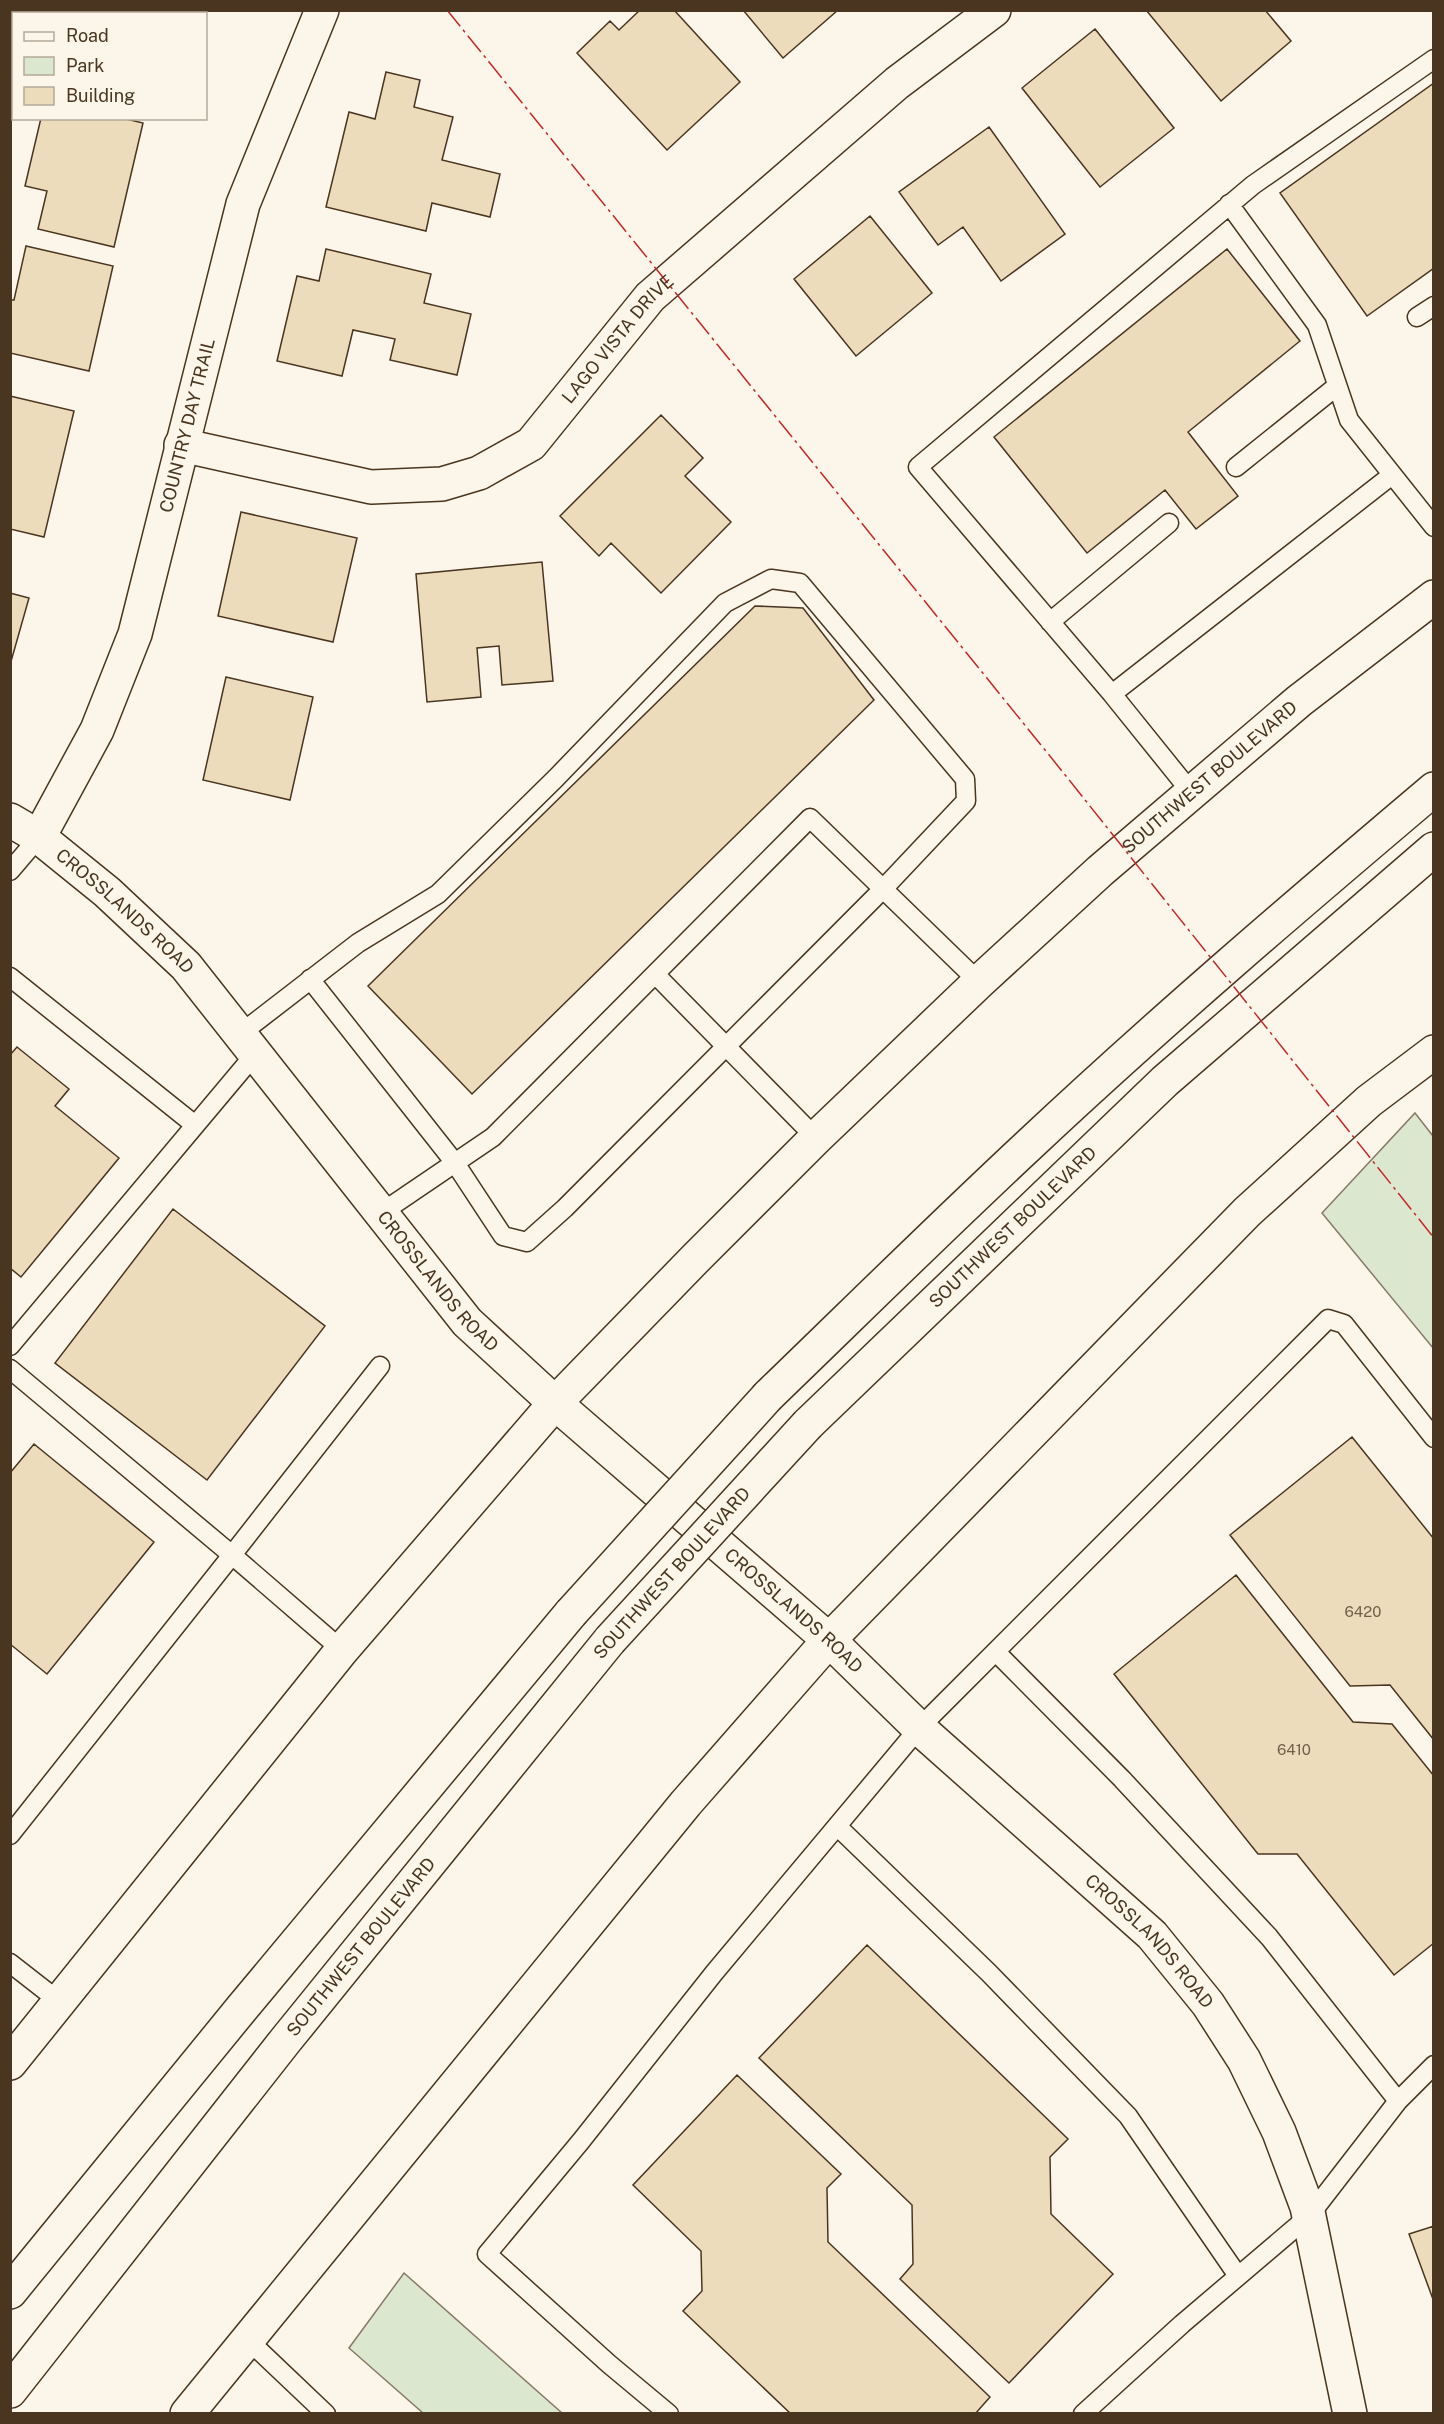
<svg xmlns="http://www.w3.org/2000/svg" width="1444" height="2424" viewBox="0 0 1444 2424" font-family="'Public Sans',sans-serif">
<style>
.green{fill:#dce7d0;stroke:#887966;stroke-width:1.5}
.building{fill:#ecdcbc;stroke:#4a3520;stroke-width:1.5}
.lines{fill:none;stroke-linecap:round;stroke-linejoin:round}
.lane-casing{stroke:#4a3520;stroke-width:21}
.street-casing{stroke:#4a3520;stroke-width:36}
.secondary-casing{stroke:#4a3520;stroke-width:36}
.highway-casing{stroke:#4a3520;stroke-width:36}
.lane{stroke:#fbf6e9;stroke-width:18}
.street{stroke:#fbf6e9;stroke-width:33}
.secondary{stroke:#fbf6e9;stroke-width:33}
.highway{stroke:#fbf6e9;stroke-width:33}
.highway-bridge-casing{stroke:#4a3520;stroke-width:36;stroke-linecap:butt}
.highway-bridge{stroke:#fbf6e9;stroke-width:33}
.power{stroke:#c62828;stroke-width:1.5;stroke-dasharray:21 4.5 3 4.5;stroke-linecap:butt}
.labels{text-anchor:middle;stroke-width:4.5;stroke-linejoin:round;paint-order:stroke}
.number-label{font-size:15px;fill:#725f47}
.street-label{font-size:18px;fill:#4a3520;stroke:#fbf6e9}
</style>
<rect width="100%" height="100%" fill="#fbf6e9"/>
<!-- green -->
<path class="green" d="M1415 1113 1433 1136V1348L1322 1213Z
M404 2273 562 2413H423L349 2348Z"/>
<!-- building -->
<path class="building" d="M41 10H173V14H41Z
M640 10H674L740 82 667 150 577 53 610 21 619 30Z
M743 10H838L783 58Z
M1146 10H1265L1291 41 1221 101Z
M1095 29 1174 128 1100 187 1022 88Z
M386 72 420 80 414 107 453 117 442 160 500 174 490 217 432 203 426 231 326 207 349 112 375 119Z
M1434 83V268L1367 316 1280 193Z
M41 118H122L143 123 114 247 38 229 47 191 25 186Z
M989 127 1065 234 1001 281 963 227 938 245 899 192Z
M870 216 932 293 856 356 794 279Z
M26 246 113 266 89 371 10 353V300H14Z
M326 249 431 274 424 303 471 314 457 375 390 360 395 339 353 330 342 376 277 361 297 276 319 281Z
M1227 249 1300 341 1188 432 1238 496 1196 529 1165 490 1087 553 994 437Z
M10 396 74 411 44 537 10 529Z
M661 415 703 458 685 476 731 522 661 593 611 543 599 556 560 516Z
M241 512 357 538 333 642 218 616Z
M542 562 553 681 502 685 499 646 477 648 481 697 427 702 416 574Z
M10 593 29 598 10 665Z
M755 606 803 608 874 700 472 1094 368 986Z
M226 677 313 697 290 800 203 780Z
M17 1047 69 1089 55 1106 119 1158 21 1277 10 1268V1055Z
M173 1209 325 1326 207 1480 55 1363Z
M1352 1437 1434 1539V1740L1390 1685 1350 1686 1230 1535Z
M34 1444 154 1542 47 1674 10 1644V1473Z
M1236 1575 1353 1722 1392 1724 1434 1776V1943L1394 1975 1297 1854H1258L1114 1674Z
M867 1945 1068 2139 1050 2157 1051 2214 1113 2274 1009 2383 900 2279 913 2264 912 2205 759 2058Z
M737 2075 841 2174 827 2188 828 2242 990 2397 975 2414H791L683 2311 702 2291 701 2251 633 2185Z
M1434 2226V2302L1409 2234Z"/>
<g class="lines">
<defs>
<path id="lane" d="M1229 204 1317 325 1349 420 1434 527
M1417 317 1434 306
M1236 467 1337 386
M1050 622 1169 523
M1112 694 1392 475
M1191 792 1112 694 918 467 1253 185 1434 59
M10 871 39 837
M655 974 816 1138
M10 977 195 1125
M240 1034 358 943 438 894 556 778 725 603 771 579 800 583 965 779 966 801 883 889 565 1208 527 1242 503 1236 455 1163 310 979
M381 1213 493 1137 810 818 979 982
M10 1346 255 1054
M10 1369 232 1555 380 1366
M996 1652 1122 1779 1269 1937 1398 2101
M837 1826 989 1973 1128 2116 1238 2276
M10 1835 232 1555 342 1650
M10 1963 60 2002
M246 2338 326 2414
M669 2414 609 2364 487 2254 581 2141 714 1973 919 1728 1328 1319 1344 1324 1434 1438
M1083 2414 1182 2324 1309 2216 1398 2101 1434 2065"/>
<g id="street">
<path id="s1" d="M181 445 371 487 442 484 479 473 531 444 650 297 897 83 994 10"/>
<path id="s2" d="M39 837 97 730 135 634 243 204 322 10"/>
</g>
<g id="secondary">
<path id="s3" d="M10 820 39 837 107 892 186 966 467 1322 555 1403 829 1640 919 1728 1152 1935 1208 2004 1244 2060 1279 2132 1307 2207 1350 2414"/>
<path id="s4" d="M10 2063 342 1650 555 1403 695 1259 816 1138 979 982 1100 871 1299 701 1434 597"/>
<path d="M187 2414 686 1803 829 1640 1247 1212 1369 1101 1434 1052"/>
</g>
<g id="highway">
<path d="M768 1396C855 1312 941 1227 1029 1145 1160 1022 1297 905 1434 789"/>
<path id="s5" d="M808 1424 1165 1081 1434 849"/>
<path d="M10 2292 242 2008 571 1613"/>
<path id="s6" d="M10 2391 285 2041 610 1640"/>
</g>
</defs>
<!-- lane casing -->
<use href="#lane" class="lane-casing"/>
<!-- street casing -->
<use href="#street" class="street-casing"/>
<!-- secondary casing -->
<use href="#secondary" class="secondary-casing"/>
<!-- highway casing -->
<use href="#highway" class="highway-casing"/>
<!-- lane -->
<use href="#lane" class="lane"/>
<!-- street -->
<use href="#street" class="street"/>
<!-- secondary -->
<use href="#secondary" class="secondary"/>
<!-- highway -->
<use href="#highway" class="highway"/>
<defs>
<path id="highway-bridge" d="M571 1613 768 1396
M610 1640 808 1424"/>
</defs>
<!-- highway-bridge casing -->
<use href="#highway-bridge" class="highway-bridge-casing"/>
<!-- highway-bridge -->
<use href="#highway-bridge" class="highway-bridge"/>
<!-- power -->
<path class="power" d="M447 10 1066 776 1434 1238"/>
</g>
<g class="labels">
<!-- number labels -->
<g class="number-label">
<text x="1363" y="1617">6420</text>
<text x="1294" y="1755">6410</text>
</g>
<!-- street labels -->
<g class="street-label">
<text dy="6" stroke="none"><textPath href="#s1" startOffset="500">LAGO VISTA DRIVE</textPath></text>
<text dy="6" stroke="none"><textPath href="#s2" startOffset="440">COUNTRY DAY TRAIL</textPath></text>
<text dy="6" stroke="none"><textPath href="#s4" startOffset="1762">SOUTHWEST BOULEVARD</textPath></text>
<text dy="6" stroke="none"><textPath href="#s3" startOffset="147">CROSSLANDS ROAD</textPath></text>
<text dy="6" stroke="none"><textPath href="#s5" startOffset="284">SOUTHWEST BOULEVARD</textPath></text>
<text dy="6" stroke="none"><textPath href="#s3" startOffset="633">CROSSLANDS ROAD</textPath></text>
<text transform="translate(672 1573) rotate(-48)" y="6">SOUTHWEST BOULEVARD</text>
<text dy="6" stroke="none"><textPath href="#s3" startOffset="1119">CROSSLANDS ROAD</textPath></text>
<text dy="6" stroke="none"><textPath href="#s3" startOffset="1605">CROSSLANDS ROAD</textPath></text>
<text dy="6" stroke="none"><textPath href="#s6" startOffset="566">SOUTHWEST BOULEVARD</textPath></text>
</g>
</g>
<!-- border -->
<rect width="1444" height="2424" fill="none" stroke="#4a3520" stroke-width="24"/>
<!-- legend -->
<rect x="12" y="12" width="195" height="108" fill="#fbf6e9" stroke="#b4a999" stroke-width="1.5"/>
<rect x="24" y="32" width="30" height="9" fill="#fbf6e9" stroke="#b4a999" stroke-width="1.5"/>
<text x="66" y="42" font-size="18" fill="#4a3520">Road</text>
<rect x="24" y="57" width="30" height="18" fill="#dce7d0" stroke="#b4a999" stroke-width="1.5"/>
<text x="66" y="72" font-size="18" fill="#4a3520">Park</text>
<rect x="24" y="87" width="30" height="18" fill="#ecdcbc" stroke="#b4a999" stroke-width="1.5"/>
<text x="66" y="102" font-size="18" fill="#4a3520">Building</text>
</svg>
